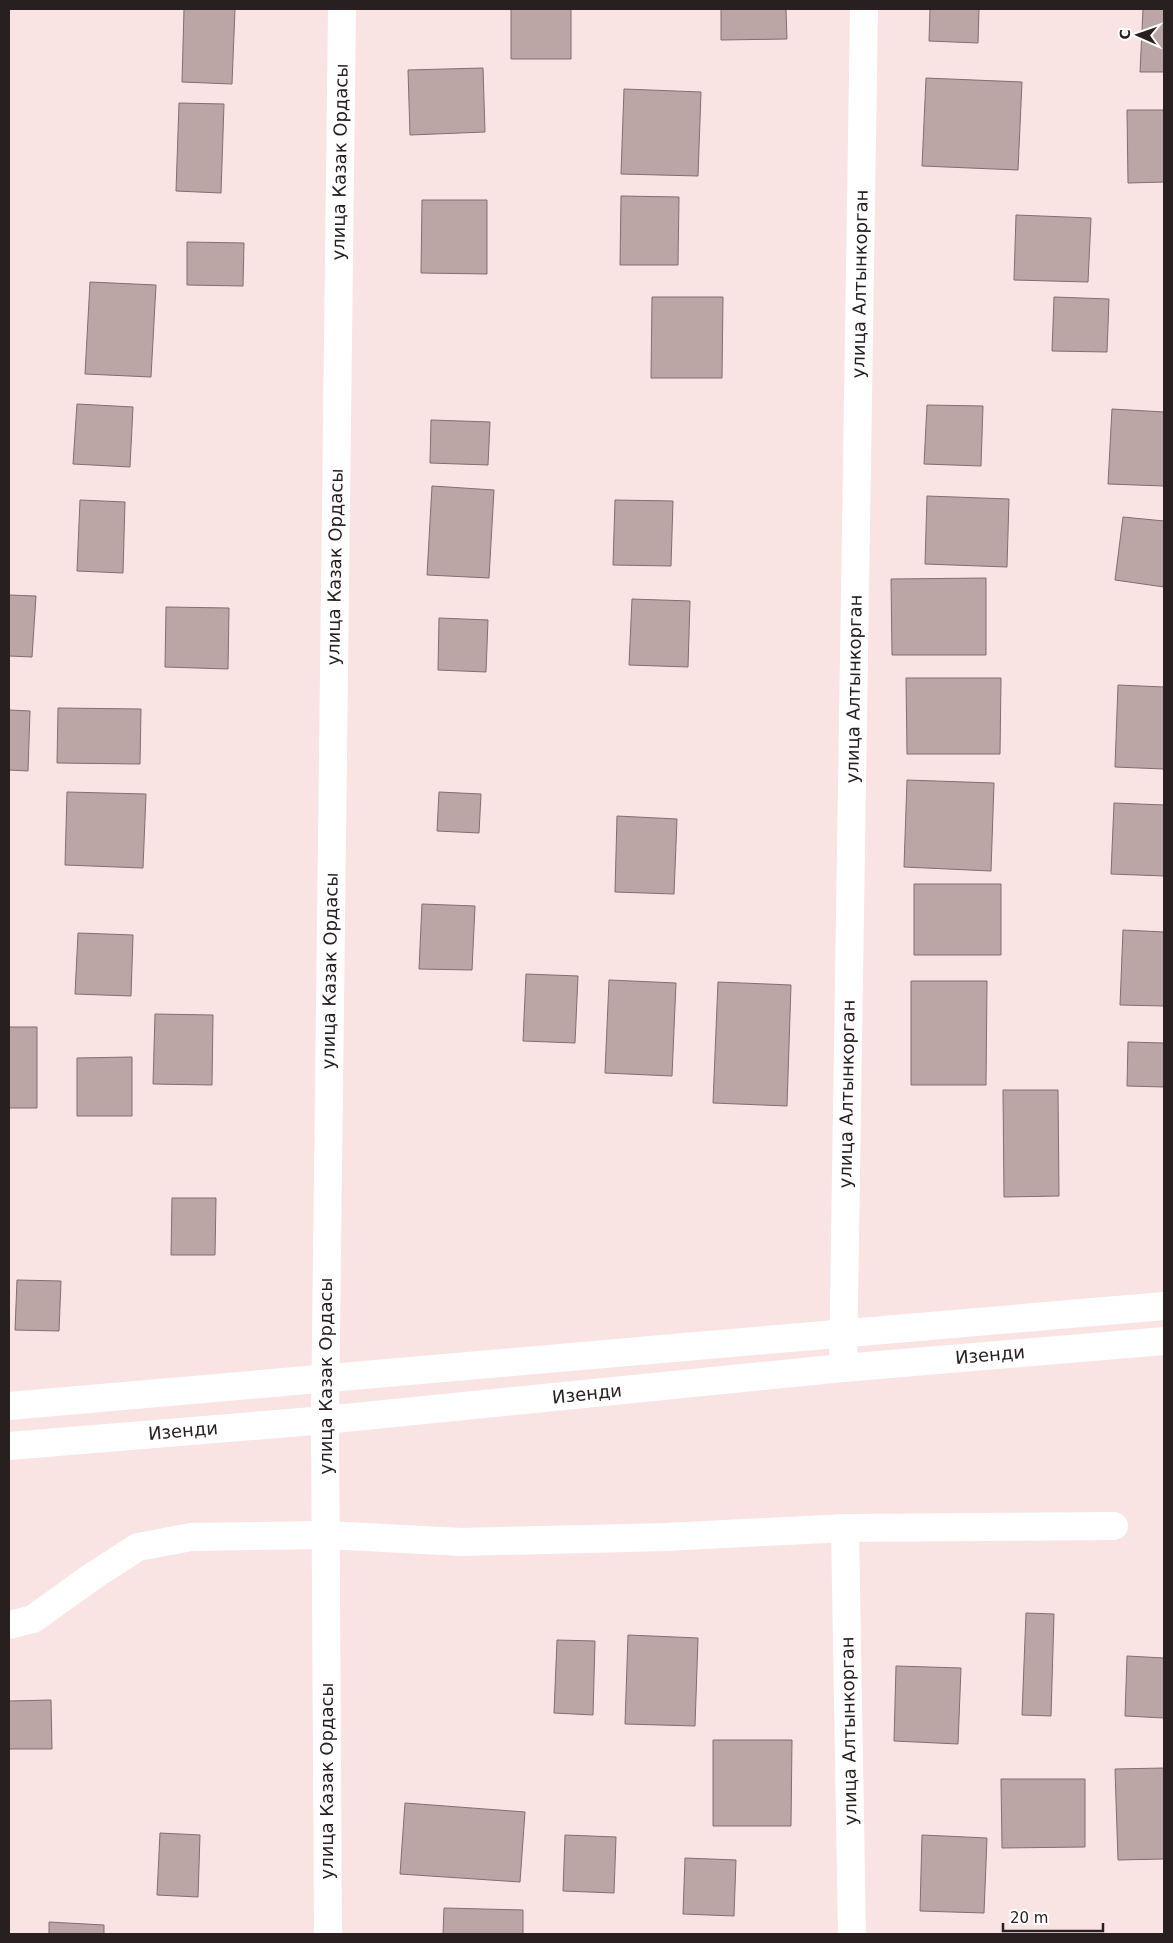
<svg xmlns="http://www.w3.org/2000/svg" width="1173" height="1943" viewBox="0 0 1173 1943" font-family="'DejaVu Sans',sans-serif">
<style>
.building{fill:#bba6a5;stroke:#816e6e}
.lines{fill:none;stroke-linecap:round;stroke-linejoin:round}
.minor{stroke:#fff;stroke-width:28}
.labels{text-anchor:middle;stroke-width:5;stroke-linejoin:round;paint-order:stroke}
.street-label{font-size:18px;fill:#282020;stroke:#fff}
</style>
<rect width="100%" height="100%" fill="#fae3e3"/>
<!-- building -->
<path class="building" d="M184 9H235L232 84 182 82Z
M511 9H571V59H511Z
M721 9H786L787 39 721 40Z
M930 9H979L978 43 929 41Z
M1143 9H1164V72H1140Z
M483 68 485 132 410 135 408 70Z
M926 78 1022 82 1018 170 922 166Z
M624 89 701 92 698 176 621 174Z
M179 103 224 104 221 193 176 191Z
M1127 110H1164V182L1128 183Z
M621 196 679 197 678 265H620Z
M422 200H487V274L421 273Z
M1016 215 1091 218 1088 282 1014 280Z
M187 242 244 243 243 286 187 285Z
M90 282 156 285 151 377 85 374Z
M652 297H723L722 378H651Z
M1054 297 1109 299 1107 352 1052 351Z
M77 404 133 407 130 467 73 464Z
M927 405 983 406 981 466 924 464Z
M1112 409 1164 412V486L1108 484Z
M431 420 490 422 488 465 430 463Z
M432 486 494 490 489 578 427 575Z
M927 496 1009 499 1007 567 925 564Z
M80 500 125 502 123 573 77 571Z
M615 500 673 501 671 566 613 565Z
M1123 517 1164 521V587L1115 580Z
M986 578V655H892L891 579Z
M9 595 36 596 32 657 9 656Z
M632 599 690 601 688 667 629 665Z
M166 607 229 608 228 669 165 667Z
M439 618 488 620 486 672 438 670Z
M906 678H1001L1000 754H907Z
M1118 685 1164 687V769L1115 767Z
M58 708 141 709 140 764 57 763Z
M9 710 30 711 28 771 9 770Z
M907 780 994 783 991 871 904 867Z
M67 792 146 794 143 868 65 865Z
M439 792 481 794 479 833 437 831Z
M1114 803 1164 805V876L1111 874Z
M617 816 677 819 674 894 615 892Z
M914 884H1001V955H914Z
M422 904 475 906 472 970 419 969Z
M1123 930 1164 932V1006L1120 1005Z
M78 933 133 935 131 996 75 994Z
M526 974 578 976 575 1043 523 1041Z
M609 980 676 983 672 1076 605 1073Z
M911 981H987L986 1085H911Z
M718 982 791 985 787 1106 713 1103Z
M155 1014 213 1015 212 1085 153 1084Z
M9 1027H37V1108H9Z
M1128 1042 1164 1043V1087L1127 1086Z
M132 1057V1116H77V1058Z
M1003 1090H1058L1059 1196 1004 1197Z
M172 1198H216L215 1255H171Z
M17 1280 61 1281 59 1331 15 1330Z
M1026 1613 1054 1614 1051 1716 1022 1715Z
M628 1635 698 1638 695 1726 625 1724Z
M557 1640 595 1641 593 1715 554 1713Z
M1127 1656 1164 1658V1718L1125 1716Z
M896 1666 961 1668 958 1744 894 1741Z
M51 1700 52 1749H9V1701Z
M713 1740H792L791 1826H713Z
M1164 1768V1859L1118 1860 1115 1769Z
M1001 1779H1085V1847L1002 1848Z
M405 1803 525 1812 520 1882 400 1874Z
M160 1833 200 1835 198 1897 157 1895Z
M565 1835 616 1837 614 1893 563 1891Z
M922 1835 987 1838 984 1913 920 1911Z
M685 1858 736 1860 734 1916 683 1914Z
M444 1908 523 1910V1934H443Z
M49 1922 104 1925V1934H49Z"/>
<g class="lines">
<!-- minor -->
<path class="minor" d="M843 1368 864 9
M9 1406C394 1370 779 1340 1164 1306
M9 1446 325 1420 843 1368 1164 1341
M845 1528 852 1934
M9 1625 33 1619 93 1576 138 1547 191 1537 326 1535 462 1542 666 1537 845 1528 1114 1526
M328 1934 325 1420 342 9"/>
</g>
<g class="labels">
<!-- street labels -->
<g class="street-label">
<text transform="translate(340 162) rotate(-89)" y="6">улица Казак Ордасы</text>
<text transform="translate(860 284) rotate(-89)" y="6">улица Алтынкорган</text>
<text transform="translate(335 567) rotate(-89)" y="6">улица Казак Ордасы</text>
<text transform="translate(854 689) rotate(-89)" y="6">улица Алтынкорган</text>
<text transform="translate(330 971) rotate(-89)" y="6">улица Казак Ордасы</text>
<text transform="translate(847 1094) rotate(-89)" y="6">улица Алтынкорган</text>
<text transform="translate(990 1355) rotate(-5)" y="6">Изенди</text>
<text transform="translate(326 1376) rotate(-90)" y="6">улица Казак Ордасы</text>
<text transform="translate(587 1394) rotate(-6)" y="6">Изенди</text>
<text transform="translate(183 1431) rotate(-5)" y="6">Изенди</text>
<text transform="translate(849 1731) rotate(-91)" y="6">улица Алтынкорган</text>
<text transform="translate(327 1781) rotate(-90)" y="6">улица Казак Ордасы</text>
</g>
</g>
<!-- border -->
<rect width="1173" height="1943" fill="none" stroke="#282020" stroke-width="20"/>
<!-- north arrow -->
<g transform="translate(1138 35) rotate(272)" stroke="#ffffff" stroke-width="4" paint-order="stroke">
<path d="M0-4L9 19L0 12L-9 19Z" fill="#282020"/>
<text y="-8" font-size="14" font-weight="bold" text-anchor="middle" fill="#282020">С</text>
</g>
<!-- scale -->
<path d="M1003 1923v8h100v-8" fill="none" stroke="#282020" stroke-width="2.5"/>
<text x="1010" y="1923" font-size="15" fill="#282020" stroke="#ffffff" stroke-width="4" paint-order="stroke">20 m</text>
</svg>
